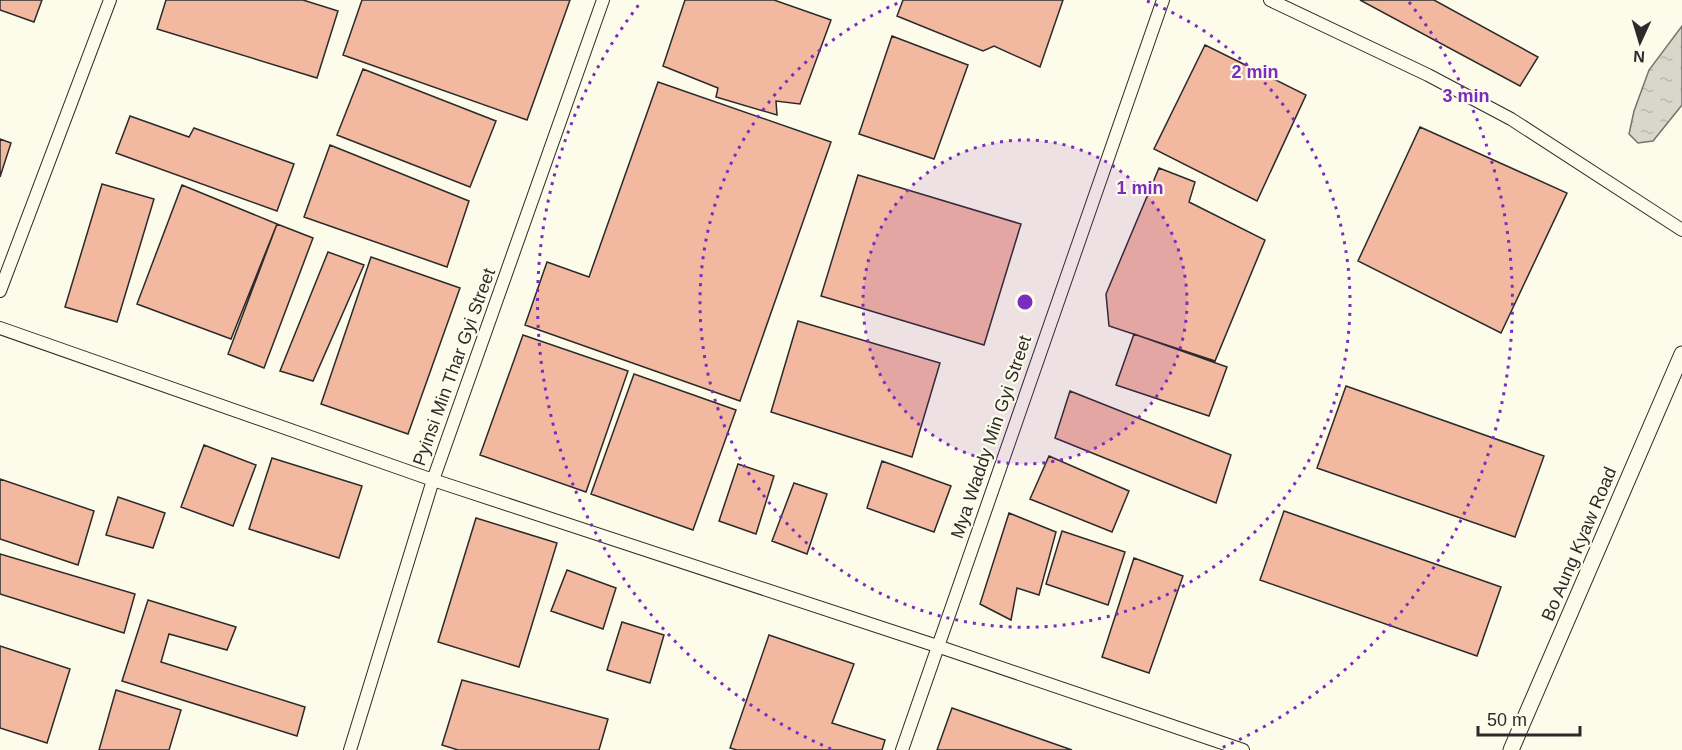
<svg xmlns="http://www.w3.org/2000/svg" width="1682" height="750" viewBox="0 0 1682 750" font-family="Helvetica,sans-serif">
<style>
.water{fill:url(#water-ripples);stroke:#74746e;stroke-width:1.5}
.building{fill:#f2b8a0;stroke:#2b2b2b;stroke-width:1.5}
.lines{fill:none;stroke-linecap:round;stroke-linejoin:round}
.minor-casing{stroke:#2b2b2b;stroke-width:14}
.tertiary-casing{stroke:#2b2b2b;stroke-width:17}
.minor{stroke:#fdfbea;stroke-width:12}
.tertiary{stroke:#fdfbea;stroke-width:15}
.ring{fill:none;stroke:#7b2cbf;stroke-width:3;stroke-dasharray:3 6}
.labels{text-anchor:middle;stroke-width:4.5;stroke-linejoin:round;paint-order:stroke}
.street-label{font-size:18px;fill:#2b2b2b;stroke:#fdfbea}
.centre{fill:#7b2cbf;stroke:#fdfbea;stroke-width:3}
.ring-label{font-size:18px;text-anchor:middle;font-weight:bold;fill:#7b2cbf;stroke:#fdfbea;stroke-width:4.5;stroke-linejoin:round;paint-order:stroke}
</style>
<defs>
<pattern id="water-ripples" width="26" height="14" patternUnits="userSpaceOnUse" patternTransform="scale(1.5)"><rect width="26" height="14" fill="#d8d7c9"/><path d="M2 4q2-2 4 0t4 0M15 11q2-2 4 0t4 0" fill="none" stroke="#bab9ad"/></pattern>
</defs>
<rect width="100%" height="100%" fill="#fdfbea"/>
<!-- water -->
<path class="water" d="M1682 26V105L1653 141 1638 143 1629 134 1634 111 1649 70Z"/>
<!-- building -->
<path class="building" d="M0 0H42L34 22 0 10Z
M166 0H303L338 11 317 78 157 29Z
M362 0H570L527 120 343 55Z
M685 0H774L831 20 800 104 776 101 777 115 716 97 718 88 663 66Z
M903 0H1063L1040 67 994 46 983 51 897 16Z
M1360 0H1434L1538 57 1520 86Z
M892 36 968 65 934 159 859 134Z
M1205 45 1306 95 1257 201 1154 149Z
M363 69 496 121 470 187 337 135Z
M658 82 831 142 740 401 525 325 547 262 589 277Z
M130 116 189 137 194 128 294 164 277 211 116 153Z
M1420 127 1567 193 1501 333 1358 261Z
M0 139 11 143 0 177Z
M330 145 469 201 447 267 304 217Z
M1159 168 1195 182 1189 202 1265 240 1215 361 1109 326 1106 294Z
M858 175 1021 224 984 345 821 296Z
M102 184 154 199 117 322 65 307Z
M182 185 277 224 231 339 137 304Z
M277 224 313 238 264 368 228 354Z
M328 252 364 265 313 381 280 371Z
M371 257 460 288 408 434 321 404Z
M798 321 940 363 912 457 771 412Z
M1134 334 1227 367 1209 416 1116 385Z
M523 335 628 371 586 492 480 455Z
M634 374 736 410 693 530 591 494Z
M1346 386 1544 456 1515 537 1317 468Z
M1070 391 1231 455 1216 503 1055 438Z
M204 445 256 465 233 526 181 507Z
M1049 456 1129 491 1112 532 1030 499Z
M272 458 362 486 339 558 249 529Z
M882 461 951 486 934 532 867 508Z
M738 464 774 476 756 534 719 521Z
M0 479 94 511 78 565 0 539Z
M794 483 827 494 807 554 772 541Z
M118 497 165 513 153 548 106 535Z
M1284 511 1501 587 1477 656 1260 580Z
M1009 513 1056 532 1039 595 1017 588 1011 620 980 604Z
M476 518 557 543 519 667 438 642Z
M1062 531 1125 552 1108 605 1046 584Z
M0 554 135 594 124 633 0 594Z
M1134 558 1183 576 1149 673 1102 657Z
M567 570 616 588 603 629 551 611Z
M148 600 236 627 227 650 169 634 161 662 305 707 297 736 122 681Z
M622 622 664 635 650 683 607 670Z
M769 635 854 664 832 723 885 740 882 750H737L730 748Z
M0 646 70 669 47 743 0 728Z
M462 680 608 719 599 750H458L442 745Z
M116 690 181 710 169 750H99Z
M952 708 1072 750H937Z"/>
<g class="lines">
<defs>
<path id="minor" d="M1270 0 1428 75 1511 119 1682 230
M0 291 110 0
M0 328 433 480 937 646 1243 750
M350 750 433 480 603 0
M902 750 1163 0"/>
<path id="tertiary" d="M1511 750 1682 354"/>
</defs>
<!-- minor casing -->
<use href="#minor" class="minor-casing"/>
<!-- tertiary casing -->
<use href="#tertiary" class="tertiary-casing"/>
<!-- minor -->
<use href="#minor" class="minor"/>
<!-- tertiary -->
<use href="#tertiary" class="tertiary"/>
</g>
<!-- distance rings -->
<circle cx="1025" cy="302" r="162" fill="#7b2cbf" fill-opacity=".12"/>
<g class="ring">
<circle cx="1025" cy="302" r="162"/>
<path d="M1147 1A325 325 0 1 1 903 1"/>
<path d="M831 749A487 487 0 0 1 641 2M1409 2A487 487 0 0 1 1219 749"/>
</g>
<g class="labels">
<!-- street labels -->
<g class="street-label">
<text transform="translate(454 367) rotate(-70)" y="6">Pyinsi Min Thar Gyi Street</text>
<text transform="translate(991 437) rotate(-71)" y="6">Mya Waddy Min Gyi Street</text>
<text transform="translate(1579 544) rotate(-67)" y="6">Bo Aung Kyaw Road</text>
</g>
</g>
<circle cx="1025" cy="302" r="9" class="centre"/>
<g class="ring-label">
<text x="1255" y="78">2 min</text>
<text x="1466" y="102">3 min</text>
<text x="1140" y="194">1 min</text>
</g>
<!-- north arrow -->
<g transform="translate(1640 42) rotate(184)" stroke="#fdfbea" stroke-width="4.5" paint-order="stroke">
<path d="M0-4.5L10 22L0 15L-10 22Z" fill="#2b2b2b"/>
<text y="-9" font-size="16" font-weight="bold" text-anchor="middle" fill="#2b2b2b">N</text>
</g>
<!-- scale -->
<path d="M1478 726v9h102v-9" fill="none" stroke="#2b2b2b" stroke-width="3"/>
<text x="1487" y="726" font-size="18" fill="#2b2b2b" stroke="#fdfbea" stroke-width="4.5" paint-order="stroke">50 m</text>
</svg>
